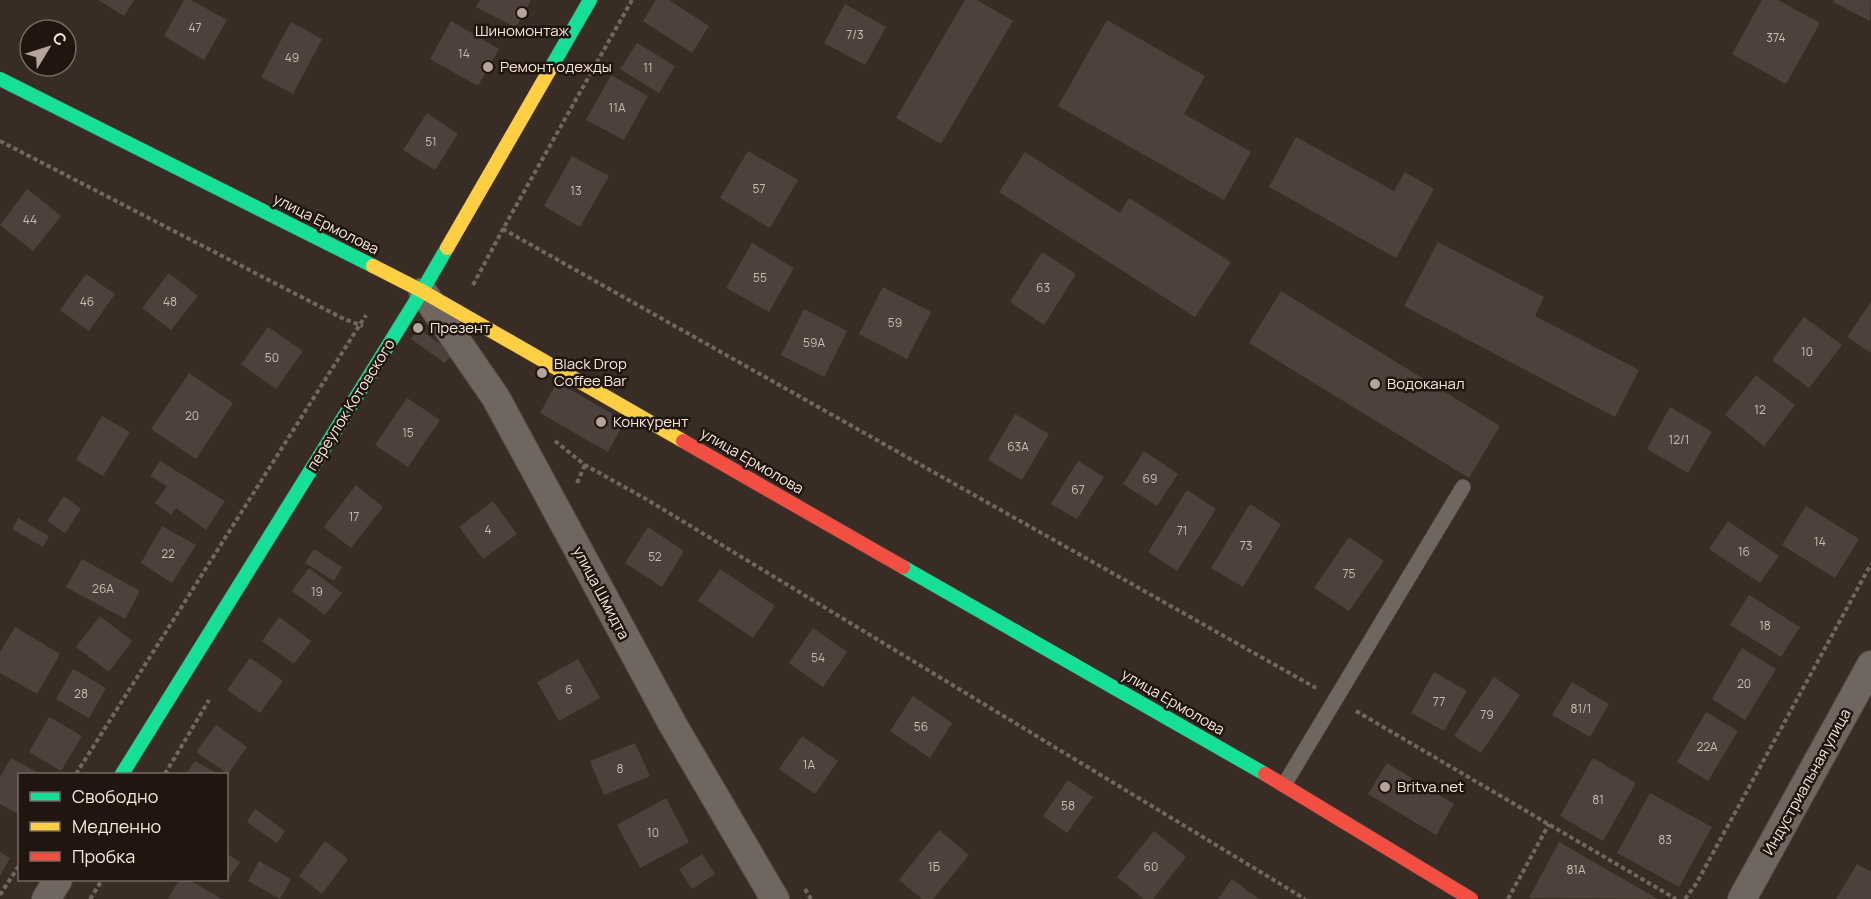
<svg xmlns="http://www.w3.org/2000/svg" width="1871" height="899" viewBox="0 0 1871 899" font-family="Manrope,sans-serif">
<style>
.building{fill:#4d423b}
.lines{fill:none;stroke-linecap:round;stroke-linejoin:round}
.lane-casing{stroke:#534740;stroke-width:16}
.street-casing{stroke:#534740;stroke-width:30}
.fast-casing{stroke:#534740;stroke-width:15}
.slow-casing{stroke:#534740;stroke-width:15}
.jam-casing{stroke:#534740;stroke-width:15}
.path{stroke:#706760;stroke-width:4;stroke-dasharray:4.5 3;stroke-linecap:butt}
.lane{stroke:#706660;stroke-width:15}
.street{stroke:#706660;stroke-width:28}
.fast{stroke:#16e098;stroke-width:14}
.slow{stroke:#ffcf43;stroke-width:14}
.jam{stroke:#f24e42;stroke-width:14}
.poi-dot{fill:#b4a49c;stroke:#21150f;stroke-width:2}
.labels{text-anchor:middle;stroke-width:5;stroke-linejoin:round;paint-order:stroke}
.number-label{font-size:12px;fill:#ccbcb4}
.poi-label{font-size:15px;fill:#f6e5dc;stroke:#21150f;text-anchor:start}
.street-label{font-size:15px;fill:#f6e5dc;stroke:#21150f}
</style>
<rect width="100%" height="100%" fill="#392c24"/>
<!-- building -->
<path class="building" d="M98 0H134L124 16Z
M184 0H191L227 20 204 60 164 36Z
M480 0H531L516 28 476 7Z
M656 0H669L709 26 692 53 643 21Z
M965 0H977L1013 21 941 144 896 118Z
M1762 0H1778L1820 23 1786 84 1732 54Z
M1834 0H1871L1870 21 1833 2Z
M845 4 886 27 865 65 824 43Z
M1107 20 1205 76 1184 114 1251 152 1224 200 1058 106Z
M451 21 499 49 478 86 430 59Z
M291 22 322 39 293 94 261 77Z
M637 43 675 66 659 93 620 69Z
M611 75 648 96 624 140 586 120Z
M427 113 458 134 435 170 403 150Z
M1296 137 1394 191 1405 172 1434 189 1396 258 1269 187Z
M748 151 798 180 770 228 720 198Z
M1025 152 1120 213 1129 198 1231 262 1195 317 999 192Z
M572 156 609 176 580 227 544 206Z
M27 189 61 216 33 251 0 225Z
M1438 242 1544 297 1535 316 1639 370 1615 417 1404 306Z
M752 243 794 268 769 312 726 288Z
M1042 252 1076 274 1044 325 1010 302Z
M169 273 198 296 171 330 142 308Z
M86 274 115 294 89 331 60 310Z
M883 287 931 312 907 359 859 334Z
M1281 291 1500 426 1469 478 1249 343Z
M1871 302V353L1847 337Z
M804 309 847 331 824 377 781 355Z
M1804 317 1842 345 1809 388 1772 360Z
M268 327 303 351 276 389 241 364Z
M418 328 453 353 445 363 411 339Z
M189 373 233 403 196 459 151 429Z
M1756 375 1795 405 1764 446 1725 415Z
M557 382 625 421 608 452 540 413Z
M407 398 440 420 408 467 375 445Z
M1670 407 1712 432 1688 473 1647 449Z
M1015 414 1049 434 1022 480 988 460Z
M102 416 130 432 103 476 76 460Z
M1144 451 1178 474 1157 506 1123 484Z
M160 461 225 501 206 530 176 508 171 515 155 503 167 486 150 476Z
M1078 461 1104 477 1077 519 1051 504Z
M356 485 383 507 351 548 324 527Z
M1187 490 1216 509 1177 571 1148 552Z
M64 496 81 509 65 533 47 521Z
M493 501 517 534 483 559 459 527Z
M1250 504 1281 524 1243 587 1211 568Z
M1806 506 1859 539 1835 578 1782 545Z
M18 518 49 536 43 547 12 529Z
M1728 521 1779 556 1760 583 1709 549Z
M162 526 196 545 172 583 141 563Z
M648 527 684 551 662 587 625 563Z
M1349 537 1384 561 1349 611 1314 588Z
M314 549 342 567 334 581 305 563Z
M82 559 140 591 125 619 66 587Z
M309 568 342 593 325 615 292 591Z
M720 569 775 606 753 638 698 601Z
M1749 595 1800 627 1781 657 1730 625Z
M100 616 132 641 109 672 76 647Z
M279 617 311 641 294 664 262 641Z
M15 627 60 654 37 694 0 673V652Z
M813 628 847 652 823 687 789 663Z
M1742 648 1776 669 1745 720 1712 699Z
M250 658 283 681 260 713 227 690Z
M578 659 600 698 559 721 537 682Z
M73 669 106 688 89 718 56 699Z
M1434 672 1467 691 1444 731 1411 713Z
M1494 677 1520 695 1481 753 1454 736Z
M1572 682 1609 704 1590 737 1552 715Z
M913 696 952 723 930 758 890 731Z
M1706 712 1738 731 1708 781 1677 762Z
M49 717 82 736 61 771 29 752Z
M216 725 247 747 228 774 196 752Z
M802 736 838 761 815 794 779 769Z
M635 743 650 776 604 795 590 761Z
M11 758 40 774H20V815L0 804V777Z
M1593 758 1636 783 1603 841 1560 816Z
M195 761 218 774H186Z
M1387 763 1454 804 1436 835 1368 794Z
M1068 780 1093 797 1067 833 1043 816Z
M1650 793 1712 827 1679 887 1617 853Z
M666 798 689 842 640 868 617 825Z
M255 809 285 831 277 843 247 822Z
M939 830 969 855 933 899H922L899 880Z
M1154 831 1186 857 1153 899H1144L1117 877Z
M325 841 348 859 322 894 299 876Z
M1559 842 1658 899 1529 898Z
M0 852 10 858 0 876Z
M226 853 240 862 229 878 226 876Z
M702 854 715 874 692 889 679 869Z
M259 861 291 879 280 899 248 881Z
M1857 864 1871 872V899H1836Z
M1232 879 1259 899H1218Z
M179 880H189L222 899H168Z"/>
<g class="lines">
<defs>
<path id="lane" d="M1284 785 1463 487"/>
<path id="street" d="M423 292 496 398 673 725 775 899
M46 899 58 880
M1742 899 1871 665"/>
<path id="fast" d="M549 71 590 0
M0 79 373 266
M903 567 1265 774
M122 774 422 291 447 248"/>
<path id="slow" d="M447 248 549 71
M373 266 422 291 683 441"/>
<path id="jam" d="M683 441 903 567
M1265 774 1471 899"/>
</defs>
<!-- lane casing -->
<use href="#lane" class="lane-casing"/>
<!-- street casing -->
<use href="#street" class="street-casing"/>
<!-- fast casing -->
<use href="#fast" class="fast-casing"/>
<!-- slow casing -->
<use href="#slow" class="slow-casing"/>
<!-- jam casing -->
<use href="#jam" class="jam-casing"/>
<!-- path -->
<path class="path" d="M632 0 503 229 1316 688
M0 141 344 319 363 326
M473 285 503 229 502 228
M555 441 585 465 646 499 1305 899
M577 483 585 465
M1356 711 1676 899
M76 774 366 315
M165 774 209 700
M805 889 811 899
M0 895 20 864
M90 899 102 880
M1508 899 1549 824
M1685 899 1696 884 1871 564"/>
<!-- lane -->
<use href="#lane" class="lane"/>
<!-- street -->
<use href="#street" class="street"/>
<!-- fast -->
<use href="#fast" class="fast"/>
<!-- slow -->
<use href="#slow" class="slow"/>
<!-- jam -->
<use href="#jam" class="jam"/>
</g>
<!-- markers -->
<g class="poi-dot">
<circle cx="522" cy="13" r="6"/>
<circle cx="488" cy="67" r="6"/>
<circle cx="418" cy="328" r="6"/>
<circle cx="542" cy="373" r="6"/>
<circle cx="1375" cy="384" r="6"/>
<circle cx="601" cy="422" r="6"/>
<circle cx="1385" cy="787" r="6"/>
</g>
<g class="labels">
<!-- number labels -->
<g class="number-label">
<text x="195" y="32">47</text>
<text x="855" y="39">7/3</text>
<text x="1776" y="42">374</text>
<text x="464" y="58">14</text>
<text x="292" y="62">49</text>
<text x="648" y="72">11</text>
<text x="617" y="112">11А</text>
<text x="431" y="146">51</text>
<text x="759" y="193">57</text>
<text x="576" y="195">13</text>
<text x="30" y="224">44</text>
<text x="760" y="282">55</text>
<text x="1043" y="292">63</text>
<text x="87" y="306">46</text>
<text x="170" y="306">48</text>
<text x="895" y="327">59</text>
<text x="814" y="347">59А</text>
<text x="1807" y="356">10</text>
<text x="272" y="362">50</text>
<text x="1760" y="414">12</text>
<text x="192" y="420">20</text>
<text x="408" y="437">15</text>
<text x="1679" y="444">12/1</text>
<text x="1018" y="451">63А</text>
<text x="1150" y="483">69</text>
<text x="1078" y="494">67</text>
<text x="354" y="521">17</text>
<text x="488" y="534">4</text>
<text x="1182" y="535">71</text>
<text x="1820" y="546">14</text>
<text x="1246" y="550">73</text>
<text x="1744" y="556">16</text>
<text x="168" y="558">22</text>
<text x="655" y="561">52</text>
<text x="1349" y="578">75</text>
<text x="103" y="593">26А</text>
<text x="317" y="596">19</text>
<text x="1765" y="630">18</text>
<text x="818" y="662">54</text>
<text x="1744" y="688">20</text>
<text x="569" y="694">6</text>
<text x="81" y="698">28</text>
<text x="1439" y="706">77</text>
<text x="1581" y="713">81/1</text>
<text x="1487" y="719">79</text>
<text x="921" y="731">56</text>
<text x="1707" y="751">22А</text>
<text x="809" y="769">1А</text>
<text x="620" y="773">8</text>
<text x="1598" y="804">81</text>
<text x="1068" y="810">58</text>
<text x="653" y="837">10</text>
<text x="1665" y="844">83</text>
<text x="934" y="871">1Б</text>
<text x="1151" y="871">60</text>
<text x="1576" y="874">81А</text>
</g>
<!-- poi labels -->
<g class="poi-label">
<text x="522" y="36" text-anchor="middle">Шиномонтаж</text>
<text x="500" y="72">Ремонт одежды</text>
<text x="430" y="333">Презент</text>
<text x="554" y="369">Black Drop<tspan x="554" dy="17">Coffee Bar</tspan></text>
<text x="1387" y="389">Водоканал</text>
<text x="613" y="427">Конкурент</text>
<text x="1397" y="792">Britva.net</text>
</g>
<!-- street labels -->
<g class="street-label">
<text transform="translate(326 224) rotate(27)" y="5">улица Ермолова</text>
<text transform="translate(351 405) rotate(-58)" y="5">переулок Котовского</text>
<text transform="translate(752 461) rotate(30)" y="5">улица Ермолова</text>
<text transform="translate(601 593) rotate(62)" y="5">улица Шмидта</text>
<text transform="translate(1173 702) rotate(30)" y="5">улица Ермолова</text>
<text transform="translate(1807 782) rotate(-61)" y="5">Индустриальная улица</text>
</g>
</g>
<!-- legend -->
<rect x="18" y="773" width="210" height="108" fill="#21150f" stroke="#766861" stroke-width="1.5"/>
<rect x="30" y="792" width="30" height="9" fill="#16e098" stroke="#766861" stroke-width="1.5"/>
<text x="72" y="803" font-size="18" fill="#f6e5dc">Свободно</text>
<rect x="30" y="822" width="30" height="9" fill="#ffcf43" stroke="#766861" stroke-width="1.5"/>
<text x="72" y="833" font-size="18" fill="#f6e5dc">Медленно</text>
<rect x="30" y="852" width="30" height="9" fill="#f24e42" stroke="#766861" stroke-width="1.5"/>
<text x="72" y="863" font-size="18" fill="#f6e5dc">Пробка</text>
<!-- north arrow -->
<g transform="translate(48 48) rotate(52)"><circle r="28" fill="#21150f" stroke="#766861" stroke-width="1.5"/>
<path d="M0-4.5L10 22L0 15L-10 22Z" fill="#b4a49c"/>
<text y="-9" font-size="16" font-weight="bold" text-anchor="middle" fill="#f6e5dc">С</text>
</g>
</svg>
